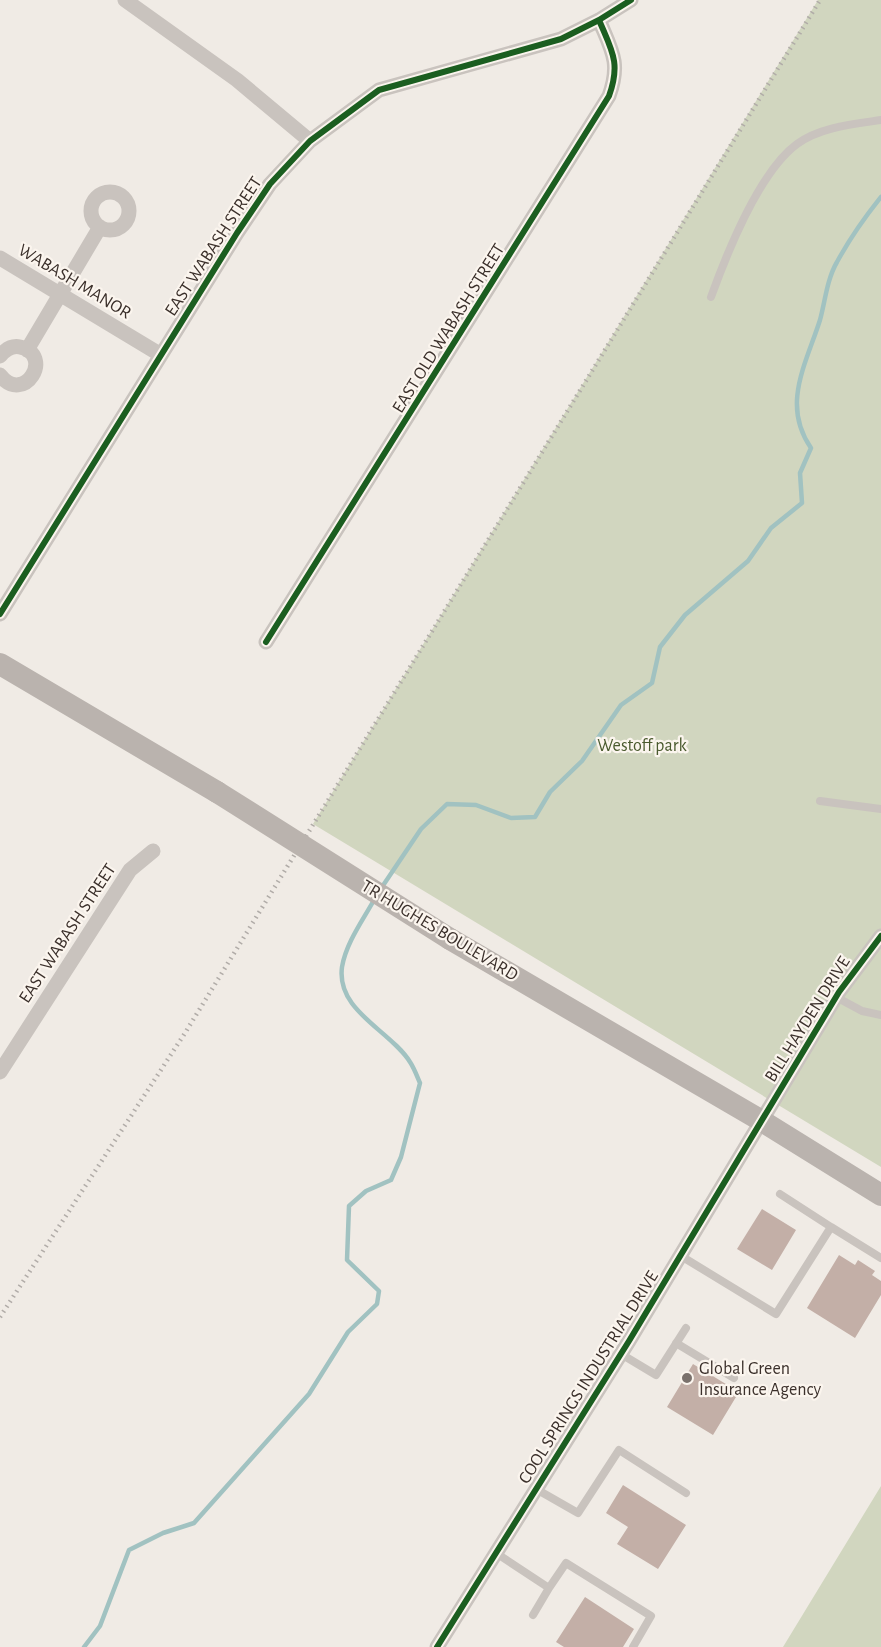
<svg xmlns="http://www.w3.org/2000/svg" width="881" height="1647" viewBox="0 0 881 1647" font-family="'Alegreya Sans',sans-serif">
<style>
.green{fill:#d1d6bf}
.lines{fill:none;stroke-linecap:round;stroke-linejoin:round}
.stream{stroke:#a1c2c1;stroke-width:4.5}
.building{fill:#c3afa7}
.service{stroke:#c9c3be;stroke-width:8}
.minor{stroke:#c9c3be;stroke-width:15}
.secondary{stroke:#bab3ae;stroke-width:22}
.rail{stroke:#b1aca8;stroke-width:4.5;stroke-dasharray:1.5 4.5;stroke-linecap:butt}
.secondary-bridge{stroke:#bab3ae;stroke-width:22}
.cycleway-casing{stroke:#fbf5ee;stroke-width:10}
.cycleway{stroke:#1b5e20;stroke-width:6}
.poi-dot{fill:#7a716c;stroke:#fbf5ee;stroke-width:2}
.labels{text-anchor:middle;stroke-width:4.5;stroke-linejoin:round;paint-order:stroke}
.street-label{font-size:18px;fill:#3b302b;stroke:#fbf5ee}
.park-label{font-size:18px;fill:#4a5a2e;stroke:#fbf5ee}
.poi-label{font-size:18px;fill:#3b302b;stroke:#fbf5ee;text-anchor:start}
</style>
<rect width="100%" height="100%" fill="#f0ebe5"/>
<!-- green -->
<path class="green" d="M818 0H881V1167L313 824Z
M881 1486V1647H783Z"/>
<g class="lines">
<!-- stream -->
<path class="stream" d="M382 887 421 829 447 804 476 805 511 818 535 817 550 792 582 761 621 705 652 683 660 647 685 615 748 561 771 528 802 503 800 473 811 448C781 405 806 364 820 320 825 302 827 279 837 262 849 240 865 217 881 197
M84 1647 100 1626 129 1550 163 1533 194 1523 309 1394 348 1332 377 1304 379 1291 347 1260 349 1206 366 1191 391 1180 401 1157 420 1083C417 1076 414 1068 410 1062 390 1030 336 1011 342 967 346 943 363 920 374 900"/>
</g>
<!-- building -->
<path class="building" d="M762 1209 796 1230 772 1270 737 1249Z
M839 1255 855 1265 858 1260 875 1271 872 1275 881 1281V1295L855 1338 807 1308Z
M693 1364 739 1392 713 1435 667 1407Z
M623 1485 686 1525 658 1569 617 1544 628 1527 606 1513Z
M585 1597 634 1629 623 1647H564L556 1642Z"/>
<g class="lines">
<!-- service -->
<path class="service" d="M711 297C727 253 759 172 797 144 820 127 854 124 881 120
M820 801 881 809
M836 997 862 1011 881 1015
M780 1194 831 1227
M681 1256 776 1314 831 1227 881 1258
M676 1343 734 1378
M621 1354 656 1375 686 1328
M536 1489 578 1513 619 1450 686 1493
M496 1553 549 1588 566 1563 651 1616 633 1647
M533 1615 549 1588"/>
<!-- minor -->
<path class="minor" d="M125 0 237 80 310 141
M91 211a19 19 0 1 1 38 0a19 19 0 1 1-38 0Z
M0 258 161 355
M27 350 100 227
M0 356C5 350 11 345 20 347 55 355 24 406 0 375
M0 614 237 233 270 184 310 141 379 90 561 39 599 20 631 0
M266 642 609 96C621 63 612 51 599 20
M0 1072 130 870 153 851
M437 1647 629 1341 839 992 881 936"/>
<!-- secondary -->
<path class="secondary" d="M0 664 217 792
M450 939 762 1121 881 1195"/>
<!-- rail -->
<path class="rail" d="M0 1317 185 1033 820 0"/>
<!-- secondary-bridge -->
<path class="secondary-bridge" d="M217 792 450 939"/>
<defs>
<path id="cycleway" d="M0 614 237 233 270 184 310 141 379 90 561 39 599 20 631 0
M266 642 609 96C621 63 612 51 599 20
M437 1647 629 1341 839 992 881 936"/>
</defs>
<!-- cycleway casing -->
<use href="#cycleway" class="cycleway-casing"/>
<!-- cycleway -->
<use href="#cycleway" class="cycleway"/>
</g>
<!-- markers -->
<circle class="poi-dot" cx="687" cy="1378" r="6"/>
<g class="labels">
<!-- street labels -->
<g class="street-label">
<text transform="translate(213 246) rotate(-57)" y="6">EAST WABASH STREET</text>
<text transform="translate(75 281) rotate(31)" y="6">WABASH MANOR</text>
<text transform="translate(448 328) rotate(-58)" y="6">EAST OLD WABASH STREET</text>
<text transform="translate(440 930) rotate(31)" y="6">TR HUGHES BOULEVARD</text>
<text transform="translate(67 933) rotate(-57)" y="6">EAST WABASH STREET</text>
<text transform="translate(807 1019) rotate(-58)" y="6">BILL HAYDEN DRIVE</text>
<text transform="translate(588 1377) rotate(-58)" y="6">COOL SPRINGS INDUSTRIAL DRIVE</text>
</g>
<!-- park labels -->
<g class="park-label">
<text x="642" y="751">Westoff park</text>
</g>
<!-- poi labels -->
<g class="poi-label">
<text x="699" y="1374">Global Green<tspan x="699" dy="21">Insurance Agency</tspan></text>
</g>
</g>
</svg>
